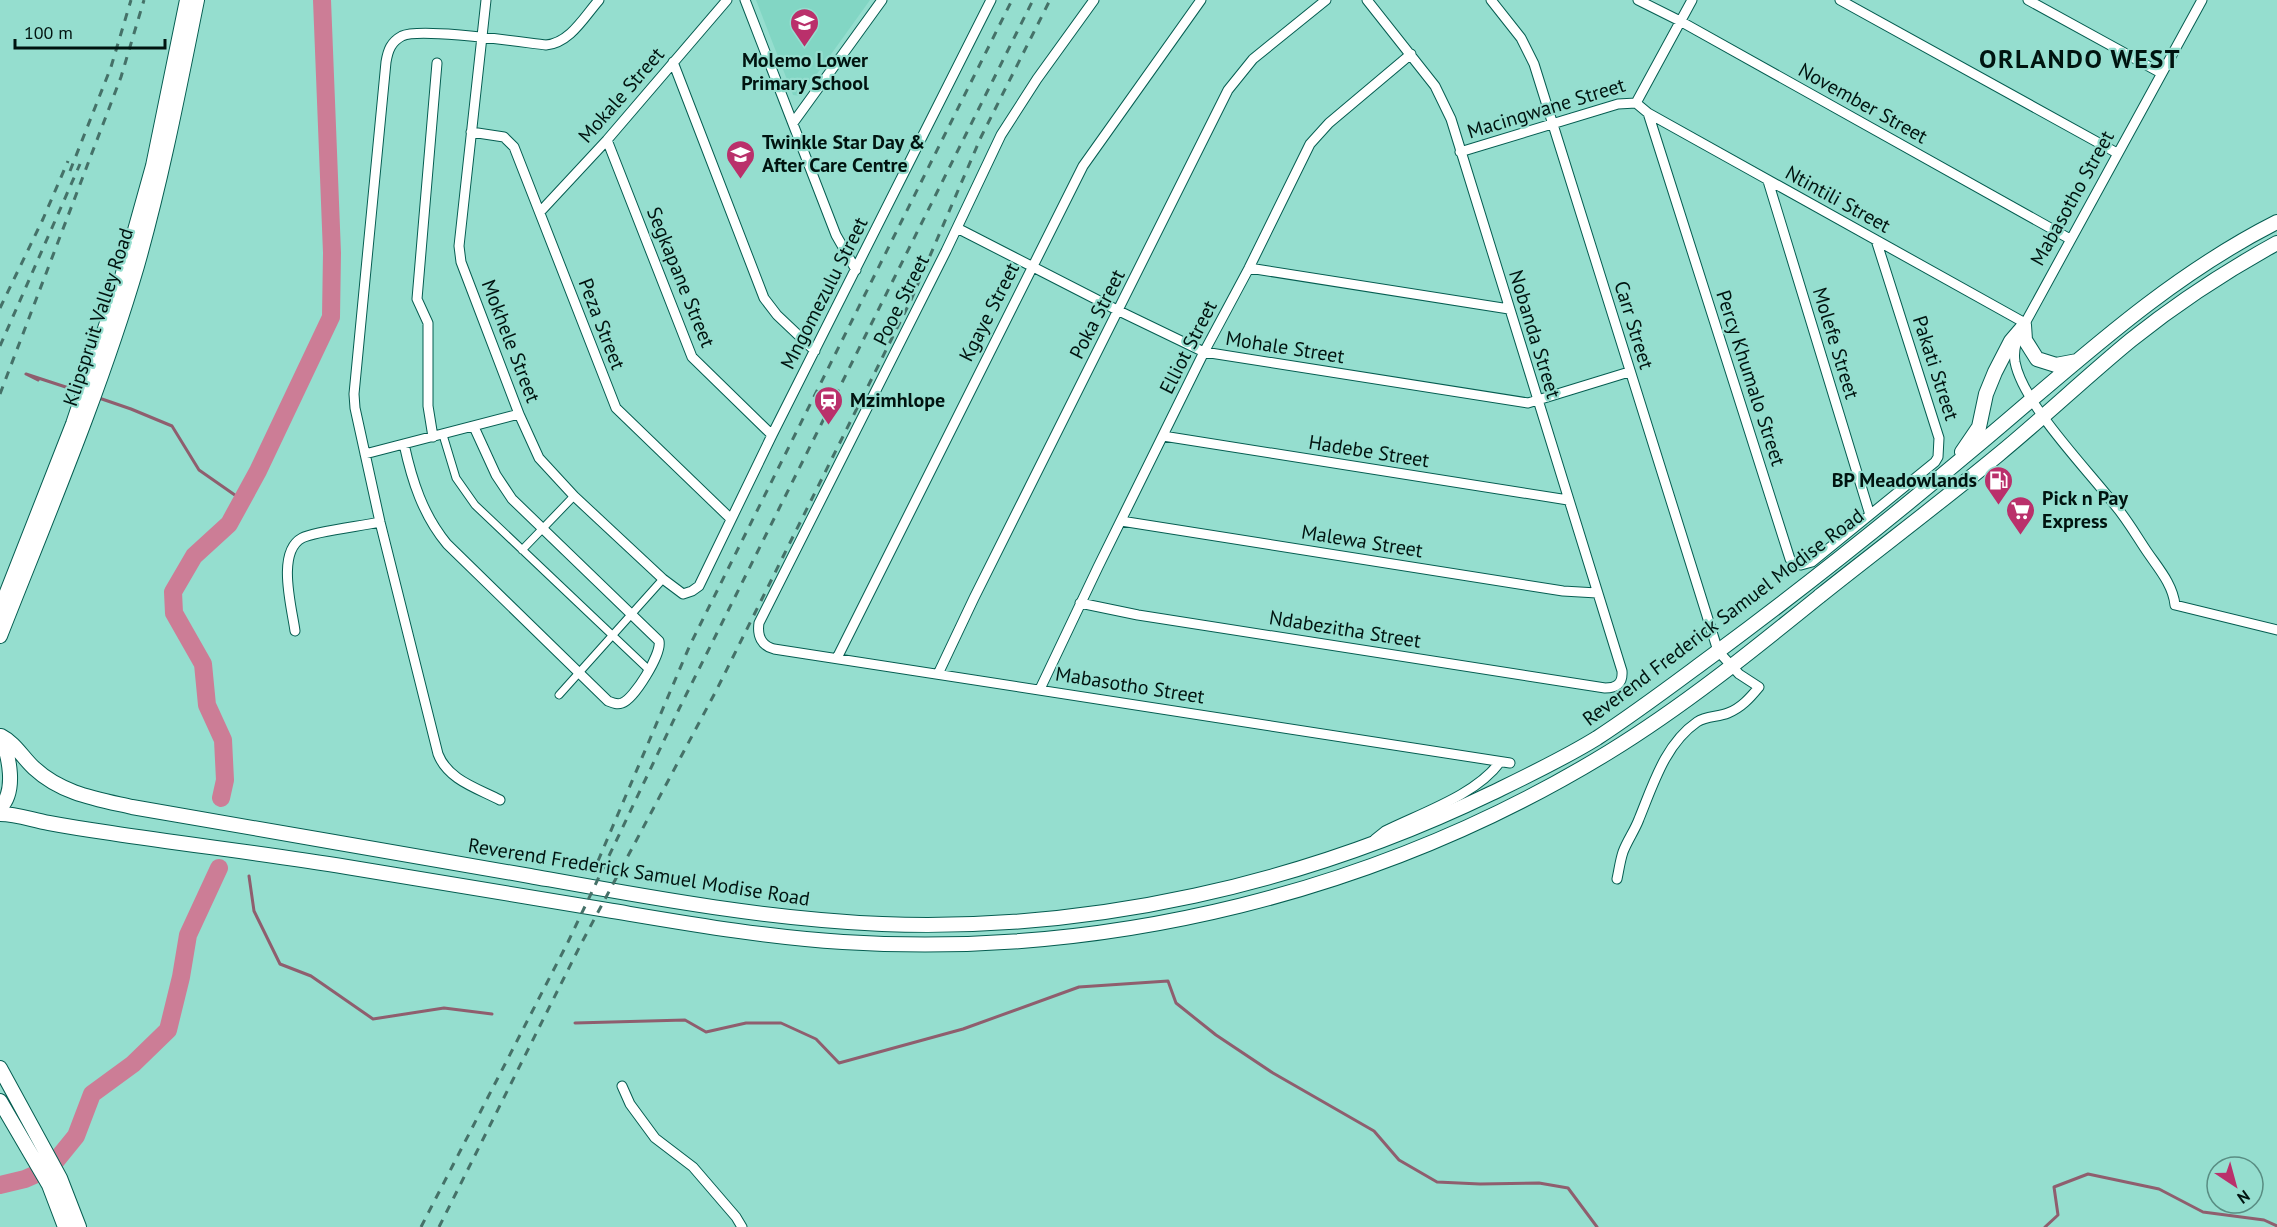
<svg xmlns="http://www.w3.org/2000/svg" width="2277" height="1227" viewBox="0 0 2277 1227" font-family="'PT Sans',sans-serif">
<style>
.built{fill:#82d6c4}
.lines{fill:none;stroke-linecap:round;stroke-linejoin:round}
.stream{stroke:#8f5e6e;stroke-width:3}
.river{stroke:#cc7d96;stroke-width:18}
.pedestrian-casing{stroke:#055d51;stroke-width:9}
.minor-casing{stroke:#055d51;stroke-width:11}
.secondary-casing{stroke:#055d51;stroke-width:16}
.pedestrian{stroke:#fff;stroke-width:7}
.minor{stroke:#fff;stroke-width:9}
.secondary{stroke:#fff;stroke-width:14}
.rail{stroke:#457168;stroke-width:3;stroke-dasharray:8 8;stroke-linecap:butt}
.labels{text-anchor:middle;stroke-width:4.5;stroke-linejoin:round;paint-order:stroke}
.poi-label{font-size:20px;font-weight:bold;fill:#001410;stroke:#95decf;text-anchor:start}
.street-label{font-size:20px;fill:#001410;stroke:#95decf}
.district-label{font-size:26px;font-weight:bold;letter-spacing:1.5px;fill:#001410;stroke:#95decf}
</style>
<rect width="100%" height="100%" fill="#95decf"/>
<!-- built -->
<path class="built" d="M756 0H870L801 96 793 95Z"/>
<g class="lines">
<!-- stream -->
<path class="stream" d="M38 380 26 374 81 392
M99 398 131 409 172 426 199 470 242 500
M249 876 254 911 280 964 311 976 373 1019 444 1008 492 1014
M575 1023 685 1020 706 1032 746 1023H781L816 1039 839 1063 963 1029 1079 987 1168 981 1176 1003 1216 1035 1273 1073 1374 1131 1399 1160 1437 1182 1480 1184 1539 1183 1568 1188 1597 1227
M2045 1227 2058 1215 2054 1187 2088 1174 2159 1189 2203 1212 2264 1220 2277 1226"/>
<!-- river -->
<path class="river" d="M221 798 225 780 223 740 207 705 203 664 174 613 173 592 194 556 229 524 258 471 331 317 332 253 322 0
M0 1185 25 1179 50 1168 76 1136 92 1094 133 1064 168 1030 181 977 188 935 219 868"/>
<defs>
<path id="pedestrian" d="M443 435 456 478 475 505 649 670
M522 550 574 496
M559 695 663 579"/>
<path id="minor" d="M486 0 459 246 461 262 519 414 539 458 574 496 663 579 683 594 692 591 699 586 772 435 991 0
M745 0 836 235 856 270
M1094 0 1037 79 1001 135 946 251 759 623C757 636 762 646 774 649L1510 763
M1491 0 1521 38 1534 64 1718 651 1739 674 1759 687C1750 698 1741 708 1728 713 1718 717 1706 716 1697 722 1665 744 1653 785 1639 819 1635 830 1627 841 1623 852 1620 861 1619 870 1617 879
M1638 0 1680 21 2070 239
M1840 0 2117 153
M2028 0 2161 73
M2202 0 2023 327C2017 339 2013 349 2015 362 2023 404 2087 469 2114 504 2127 519 2137 537 2148 553 2159 569 2173 585 2175 605L2277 630
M673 62 764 298 777 315 815 351
M1636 103 1648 113 2025 323
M1636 103 1692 0
M1648 113 1790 559 1795 563 1801 565 1812 562 1935 462 1938 457 1939 438 1876 240
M793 123 882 0
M471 132 504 137 514 147 616 408 731 519
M607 140 692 357 772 435
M1460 152 1618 104 1636 103
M1768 181 1870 515
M540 212 607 140 727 0
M957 228 1119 311 1204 352 1528 403 1629 372
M1249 268 1509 309
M1163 436 1568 500
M433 437 428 406V323L417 299 437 63
M404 444C412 481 423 515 447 544L608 701C613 703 617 705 622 703 634 699 662 654 659 641L512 499 496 475 474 427
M365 454 519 414
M1121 521 1563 591 1597 593
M1080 603 1138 615 1605 688C1616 688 1623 684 1622 671L1451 119 1435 86 1367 0
M295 631C292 608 276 552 302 538 315 531 363 526 380 522
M837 658 1083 166 1201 0
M938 674 974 598 1228 90 1253 59 1326 0
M1040 689 1098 567 1204 352 1249 268 1310 144 1329 123 1411 54
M500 800C477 788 448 780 438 754L380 522 355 408 354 394 386 62C388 50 391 42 402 36 420 27 520 42 546 45 570 43 584 17 599 0
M1375 839 1385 831C1421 813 1476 795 1500 762
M622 1086 630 1104 655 1138 693 1167 736 1217 742 1227"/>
<path id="secondary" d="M2024 325 2025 340 2037 359 2056 365 2077 361
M1962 452 1979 427 1986 394 1995 372 2011 341 2023 327
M0 610 73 424 120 284 153 166 187 0
M0 636C48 514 100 392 137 266 162 178 179 89 197 0
M1 736C15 743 23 758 34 768 62 794 97 799 132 807 265 830 397 853 530 876 647 897 764 919 882 924 1091 932 1304 884 1492 793 1527 776 1563 759 1597 738 1637 712 1675 683 1713 655 1805 587 1895 515 1983 441 2077 362 2166 278 2277 222
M0 808C17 791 9 756 1 736
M0 814C17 814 32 820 49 823 70 827 90 830 111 833 189 845 268 854 347 867 433 881 520 895 607 910 685 923 763 937 843 942 1109 959 1382 891 1609 752 1684 706 1753 650 1821 595 1880 548 1940 503 1998 455 2043 418 2086 377 2131 340 2176 304 2226 271 2277 243
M0 1068 60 1178 79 1227
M0 1101 49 1185 65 1227"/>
</defs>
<!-- pedestrian casing -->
<use href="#pedestrian" class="pedestrian-casing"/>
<!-- minor casing -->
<use href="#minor" class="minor-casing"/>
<!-- secondary casing -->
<use href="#secondary" class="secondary-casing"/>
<!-- pedestrian -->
<use href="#pedestrian" class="pedestrian"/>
<!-- minor -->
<use href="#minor" class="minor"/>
<!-- secondary -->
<use href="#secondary" class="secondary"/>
<!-- rail -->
<path class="rail" d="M70 171 111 67 131 0
M0 308 43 219 68 161
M0 346 80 164
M0 394 121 77 144 0
M598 861 690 645 1012 0
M421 1227 568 942 679 709 1033 0
M439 1227 581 944 716 691 911 300 981 137 1050 0"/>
</g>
<!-- icons -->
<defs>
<symbol id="school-pin" viewBox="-11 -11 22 30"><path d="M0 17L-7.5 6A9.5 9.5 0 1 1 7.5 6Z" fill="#ba306b" stroke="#95decf"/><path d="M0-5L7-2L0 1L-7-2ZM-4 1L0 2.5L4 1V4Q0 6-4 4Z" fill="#fff"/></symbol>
<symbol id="station-pin" viewBox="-11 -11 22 30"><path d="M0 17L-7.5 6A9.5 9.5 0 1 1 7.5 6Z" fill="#ba306b" stroke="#95decf"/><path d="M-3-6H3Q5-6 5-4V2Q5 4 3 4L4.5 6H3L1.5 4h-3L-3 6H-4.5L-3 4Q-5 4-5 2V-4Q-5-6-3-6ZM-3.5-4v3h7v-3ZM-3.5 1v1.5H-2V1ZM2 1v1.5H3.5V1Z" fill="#fff"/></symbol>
<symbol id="fuel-pin" viewBox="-11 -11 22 30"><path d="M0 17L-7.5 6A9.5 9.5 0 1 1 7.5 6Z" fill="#ba306b" stroke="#95decf"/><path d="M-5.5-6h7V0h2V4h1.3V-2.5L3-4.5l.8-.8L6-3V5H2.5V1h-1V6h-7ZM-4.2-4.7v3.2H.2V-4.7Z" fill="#fff"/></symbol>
<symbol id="supermarket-pin" viewBox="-11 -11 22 30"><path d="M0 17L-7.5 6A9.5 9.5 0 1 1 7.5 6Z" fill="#ba306b" stroke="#95decf"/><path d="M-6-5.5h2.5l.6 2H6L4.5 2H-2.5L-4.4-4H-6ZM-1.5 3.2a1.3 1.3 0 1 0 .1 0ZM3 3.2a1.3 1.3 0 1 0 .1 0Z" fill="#fff"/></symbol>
</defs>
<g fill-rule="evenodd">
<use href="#school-pin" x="788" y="6" width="33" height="45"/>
<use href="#school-pin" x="724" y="138" width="33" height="45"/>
<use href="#station-pin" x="812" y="384" width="33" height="45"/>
<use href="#fuel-pin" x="1982" y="464" width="33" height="45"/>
<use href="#supermarket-pin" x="2004" y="494" width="33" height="45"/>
</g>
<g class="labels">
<!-- poi labels -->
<g class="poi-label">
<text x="805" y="67" text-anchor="middle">Molemo Lower<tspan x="805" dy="23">Primary School</tspan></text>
<text x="762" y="149">Twinkle Star Day &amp;<tspan x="762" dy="23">After Care Centre</tspan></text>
<text x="850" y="407">Mzimhlope</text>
<text x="1977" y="487" text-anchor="end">BP Meadowlands</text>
<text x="2042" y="505">Pick n Pay<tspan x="2042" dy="23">Express</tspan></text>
</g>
<!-- street labels -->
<g class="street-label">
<text transform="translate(621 95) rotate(-49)" y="7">Mokale Street</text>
<text transform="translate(1863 103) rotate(29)" y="7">November Street</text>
<text transform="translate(1546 108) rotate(-17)" y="7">Macingwane Street</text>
<text transform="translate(2072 198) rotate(-61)" y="7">Mabasotho Street</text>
<text transform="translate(1838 199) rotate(29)" y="7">Ntintili Street</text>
<text transform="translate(681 277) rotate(68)" y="7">Segkapane Street</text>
<text transform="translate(824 293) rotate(-63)" y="7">Mngomezulu Street</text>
<text transform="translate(901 300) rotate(-63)" y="7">Pooe Street</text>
<text transform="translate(989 312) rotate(-63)" y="7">Kgaye Street</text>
<text transform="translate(1097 314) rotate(-63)" y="7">Poka Street</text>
<text transform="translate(98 317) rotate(-72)" y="7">Klipspruit Valley Road</text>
<text transform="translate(602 324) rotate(69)" y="7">Peza Street</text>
<text transform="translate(1634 325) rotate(73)" y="7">Carr Street</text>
<text transform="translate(1535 334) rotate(73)" y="7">Nobanda Street</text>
<text transform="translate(511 341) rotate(69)" y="7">Mokhele Street</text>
<text transform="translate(1836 343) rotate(73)" y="7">Molefe Street</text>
<text transform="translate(1188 347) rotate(-63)" y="7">Elliot Street</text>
<text transform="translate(1285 347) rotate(9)" y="7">Mohale Street</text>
<text transform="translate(1936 368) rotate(72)" y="7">Pakati Street</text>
<text transform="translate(1751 378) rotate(72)" y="7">Percy Khumalo Street</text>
<text transform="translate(1369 451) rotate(9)" y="7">Hadebe Street</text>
<text transform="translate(1362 541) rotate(9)" y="7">Malewa Street</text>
<text transform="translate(1723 617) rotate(-37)" y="7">Reverend Frederick Samuel Modise Road</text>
<text transform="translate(1345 629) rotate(9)" y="7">Ndabezitha Street</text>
<text transform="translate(1130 685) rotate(9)" y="7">Mabasotho Street</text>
<text transform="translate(639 872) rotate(9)" y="7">Reverend Frederick Samuel Modise Road</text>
</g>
<!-- district labels -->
<g class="district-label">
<text x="2080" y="68">ORLANDO WEST</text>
</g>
</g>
<!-- north arrow -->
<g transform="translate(2235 1185) rotate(144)"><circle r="28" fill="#95decf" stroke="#598d83" stroke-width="1.5"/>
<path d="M0-4.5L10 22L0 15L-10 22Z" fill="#ba306b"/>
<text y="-9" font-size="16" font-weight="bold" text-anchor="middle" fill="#001410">N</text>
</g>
<!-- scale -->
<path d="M15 39v9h150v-9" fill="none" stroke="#001410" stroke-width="3"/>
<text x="24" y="39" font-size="18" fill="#001410" stroke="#95decf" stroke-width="4.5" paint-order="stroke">100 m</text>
</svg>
